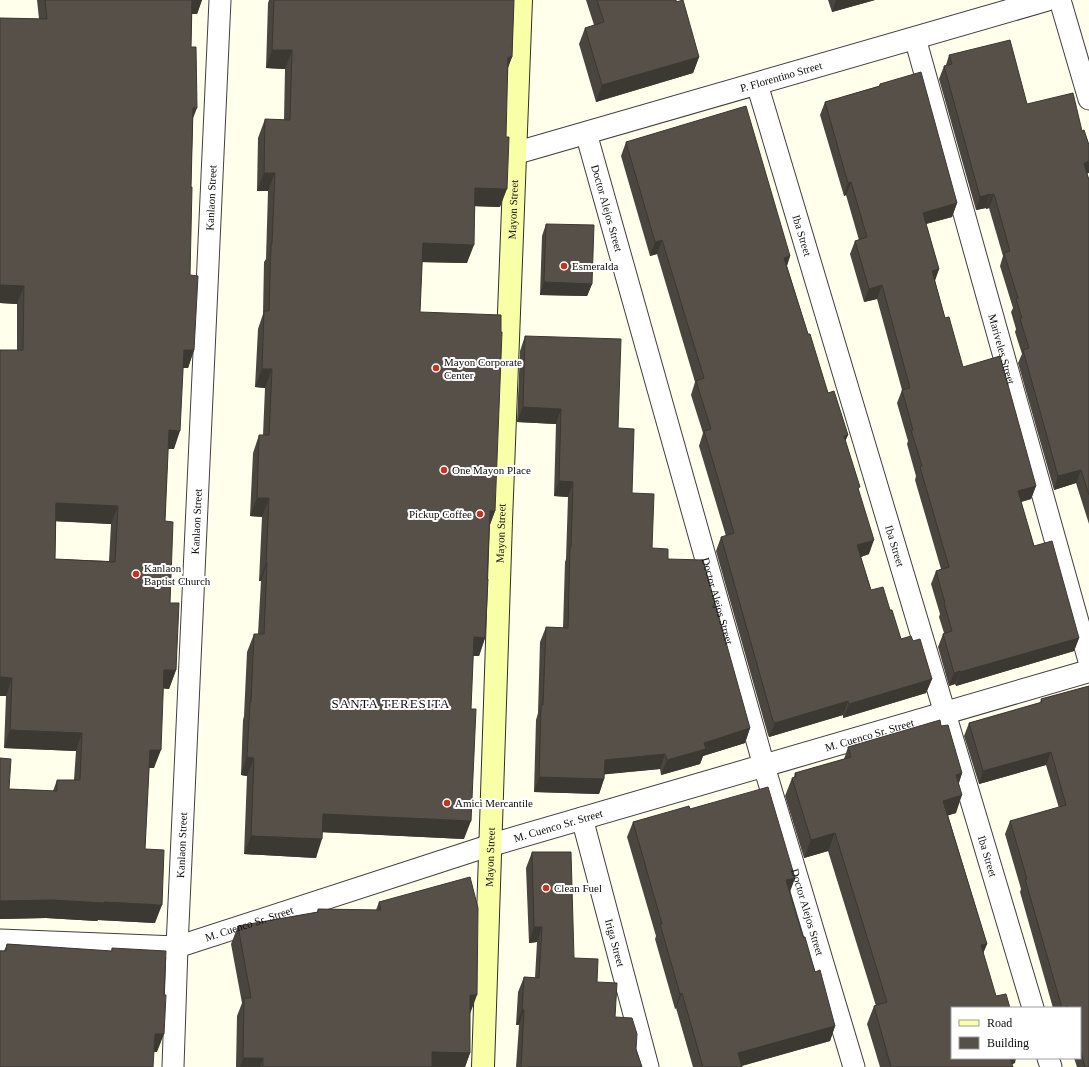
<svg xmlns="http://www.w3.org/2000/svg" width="1089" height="1067" viewBox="0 0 1089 1067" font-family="'Times New Roman',serif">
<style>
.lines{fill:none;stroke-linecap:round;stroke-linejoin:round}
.minor-casing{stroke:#3f3f3f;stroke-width:23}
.tertiary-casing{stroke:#3f3f3f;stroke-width:24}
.secondary-casing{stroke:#2e2e2e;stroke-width:24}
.minor{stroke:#fff;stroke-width:21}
.tertiary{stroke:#fff;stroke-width:22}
.secondary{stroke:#f8ffa7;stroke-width:22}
.wall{fill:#4a453e;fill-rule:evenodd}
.shaded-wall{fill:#3c3832}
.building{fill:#565048;stroke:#3c3832;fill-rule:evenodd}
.poi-dot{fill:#c5331c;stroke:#fff;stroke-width:1.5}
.labels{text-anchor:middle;stroke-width:4;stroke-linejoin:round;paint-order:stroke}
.street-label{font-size:11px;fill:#0c0c0c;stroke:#fff}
.poi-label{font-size:11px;fill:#0c0c0c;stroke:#fff;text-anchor:start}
.quarter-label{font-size:13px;letter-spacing:1px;fill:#0c0c0c;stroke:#fff}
</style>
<rect width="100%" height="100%" fill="#ffffec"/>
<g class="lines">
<defs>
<g id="minor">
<path d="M1060 0 1089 99"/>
<path id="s1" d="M915 38 1089 661"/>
<path id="s2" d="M757 84 1033 1008"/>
<path id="s3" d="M586 133 764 766 854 1067"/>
<path id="s4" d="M582 818 648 1067"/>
<path id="s5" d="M0 940 177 947 491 845"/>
<path d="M1048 1058 1051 1067"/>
<path id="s6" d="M173 1067 177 947 220 0"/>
</g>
<g id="tertiary">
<path id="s7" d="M516 153 1046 0"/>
<path id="s8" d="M491 845 1089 671"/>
</g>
<g id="secondary">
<path id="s9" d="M483 1067 501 521 521 0"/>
</g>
</defs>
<!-- minor casing -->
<use href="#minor" class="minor-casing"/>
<!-- tertiary casing -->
<use href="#tertiary" class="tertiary-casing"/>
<!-- secondary casing -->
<use href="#secondary" class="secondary-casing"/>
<!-- minor -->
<use href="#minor" class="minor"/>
<!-- tertiary -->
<use href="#tertiary" class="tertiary"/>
<!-- secondary -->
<use href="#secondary" class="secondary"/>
</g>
<!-- wall -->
<path class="wall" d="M37 0H202L197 14H192L191 47 193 118 191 187 190 275 194 350 188 368H183L174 449H168L165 521 170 603 176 670 169 689 163 688 154 768H149L145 849 155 923 98 920 97 921 46 918 0 919V758L9 789 53 791 57 780H74L76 751 4 748 6 696H0V350H17V304L0 303V18L39 19ZM56 521 111 524 109 561 55 559Z
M269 0H514L512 57 508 67 500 207 475 206 467 263 422 262 420 312 495 511 489 527 487 579 485 638 479 656H473L464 839 322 832 316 858 244 854 247 776 241 775 243 720 244 716 247 652 254 634H258L261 581H259L262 517 250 516 253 453 259 435H263L265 388 255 387 258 329 263 314 264 262 266 259 268 191H257L258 138 265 119 284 120 285 69 266 68 268 3Z
M586 0H676L699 57 693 73 596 102 579 44 585 28 594 25Z
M828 0H875L832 12Z
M949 55 1027 104 1087 174 1089 180V524L1076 483 1054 490 1018 363 1022 354 1015 332 1016 329 1011 312 1013 308 1000 266 1003 256 989 208 986 209V208L976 210 939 79 944 66 946 65Z
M880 84 957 203 952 217 926 224 939 269 935 281 945 318 963 367 1036 486 1031 499 1021 502 1034 546 1079 638 1074 651 956 686 955 684 949 686 938 647 943 634 944 633 939 617 940 614 931 584 936 571 941 569 915 480 916 476 907 444 908 441 897 403 902 390 877 299 864 302 850 254 855 241 859 240 846 195 844 196 820 115 825 102 879 86Z
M626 142 790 256 787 266 808 334 828 393 848 435 845 440 859 491 869 554 861 557 871 590 890 610 901 639 913 641 932 679 926 693 843 718V715L769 737 768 735 716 551 721 537 726 536 699 446 703 433 691 395 695 382 657 254 650 256 621 156Z
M546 224 592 284 587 296 540 295 542 236Z
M525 336 618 428 632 493 652 548 668 559 750 728 745 743 703 756 700 764 661 775 660 769 604 774V779L599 794 534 792 536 720 538 713 540 642 546 627 563 628 565 562 566 559 568 497 554 496 556 424 517 422 520 351Z
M1089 686V1067H1077L1074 1058H1080V1008H1053L1020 892 1021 889 1005 834 1010 821 1059 808 1046 765 979 784 964 736 969 723 1040 703 1041 699Z
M941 726 962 773 959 783 956 813 948 815 987 944 983 953 1015 1063 1012 1064 1013 1067H880L867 1024 874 1006H876L828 851 804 858 785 796 792 778 794 777 795 773 844 759 848 747Z
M690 809 795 878 790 892 803 937 835 1026 830 1041 742 1066V1067H693L676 1008 675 1009 655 939 656 936 627 837 633 822Z
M532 852 574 958 597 982 615 1017 636 1049 642 1067H516L519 1025H516L518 992 524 977 535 978 537 942 529 943 526 868Z
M379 902 470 1014V1053L465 1067H236L237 1016 242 1003 231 944 238 926 317 912 318 909 376 910Z
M7 944 111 951 112 948 157 1052H154L4 951Z"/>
<!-- shaded-wall -->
<path class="shaded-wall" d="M190 0H202L197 14H185Z
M836 0H875L832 12Z
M272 50H292L285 69 266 68Z
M508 57H512L505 76Z
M699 57 693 73 596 102 602 85Z
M193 108H197L190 126Z
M1089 161V173L1079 176 1084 163Z
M264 173H275L268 191H257Z
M851 182 846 195 844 196 848 183Z
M475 188 507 189 500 207 468 206Z
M990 194 986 208 976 210 980 197Z
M994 194 989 208 986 209 991 195Z
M957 203 952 217 918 226 923 213Z
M662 240 657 254 650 256 655 242Z
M423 243 474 245 467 263 417 262Z
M790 256 785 271 784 258Z
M939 269 934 282 932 271Z
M544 282 592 284 587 296 540 295Z
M0 285 24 286 17 304 0 303Z
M882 285 877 299 864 302 869 289Z
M184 350H194L188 368H177Z
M262 369H272L265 388 255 387Z
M523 407 561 409 556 424 517 422Z
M169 430 180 431 174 449H162Z
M848 435 842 449 844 436Z
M1081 470 1076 483 1054 490 1058 476Z
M559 481 573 482 568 497 554 496Z
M1036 486 1031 499 1013 504 1018 491Z
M257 498H269L262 517 250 516Z
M56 503 118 506 111 524 49 521Z
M490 511H495L488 530Z
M874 540 869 554 852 560 857 545Z
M266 563H267L261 581H259Z
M474 637 485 638 479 656H467Z
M1079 638 1074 651 956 686 960 672Z
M164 670H176L169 689 158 688Z
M960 671 955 684 949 686 954 673Z
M0 677 12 678 6 696H0Z
M932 679 926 693 843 718 849 704Z
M848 701 843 715 769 737 775 723Z
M750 728 745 743 703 756 700 764 661 775 667 760 704 743Z
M10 730 82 733 76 751 4 748Z
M150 750H161L154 768H143Z
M1051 752 1046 765 979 784 983 771Z
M665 754 660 769 599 775 605 760Z
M247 757 254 758 247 776 241 775Z
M962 773 956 791V775Z
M539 777 604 779 599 794 534 792Z
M962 795 956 813 937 819 943 801Z
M323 814 471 821 464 839 317 832Z
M835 833 828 851 804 858 811 840Z
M251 836 322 839 316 858 244 854Z
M795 878 789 893 786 880Z
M53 900 104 902 162 905 155 923 98 920 97 921 46 918 0 919V901Z
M534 927H542L537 942 529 943Z
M987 944 980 961 981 945Z
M682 993 676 1008 675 1009 680 994Z
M470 995H477L470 1014 463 1013Z
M522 1010H524L519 1025H516Z
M835 1026 830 1041 737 1067 738 1053Z
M155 1034H164L157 1052H149Z
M432 1052 470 1053 465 1067H427Z
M243 1058H263L260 1067H240Z
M1005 1058H1016L1015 1063 1002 1067Z"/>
<!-- building -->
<path class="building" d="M45 0H192L191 47H196L197 108H193L191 187H192L190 275 198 276 194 350H184L180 431 169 430 165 521 173 522 170 603H179L176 670H164L161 750H150L145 849 164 850 162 905 104 902V903L53 900 0 901V758L11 759 9 789 57 791V780H80L82 733 10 730 12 678 0 677V350H23L24 286 0 285V18L47 19ZM56 503 118 506 115 562 55 559Z
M274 0H514L512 57H508L506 137H509L507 189 475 188 474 245 423 243 420 312 501 315V332H502L495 511H490L487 579H488L485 638 474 637 471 709H476L471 821 323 814 322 839 251 836 254 758 247 757 250 702H251L254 634H264L267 563H266L269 498H257L259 435H269L272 369H262L264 311H269L271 244H272L275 173H264L265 119 290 120 292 50H272Z
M597 0H676V2L683 0 699 57 602 85 585 28 604 22Z
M1010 40 1027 104 1073 93 1082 131 1084 130 1089 145V161L1084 163 1089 180V495L1081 470 1058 476 1023 350 1029 348 1020 319 1022 318 1016 299 1018 298 1004 253 1010 251 994 194 991 195 990 194 980 197 944 66 952 64 949 55Z
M921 72 957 203 923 213 939 269 932 271 945 318 949 317 963 367 1000 356 1036 486 1018 491 1034 546 1052 541 1079 638 960 672V671L954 673 943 634 952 631 944 603H945L936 571 949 567 920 467 922 466 911 430H913L902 390 910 388 882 285 869 289 855 241 867 237 851 182 848 183 825 102 880 86V84Z
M746 106 790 256 784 258 808 334H810L828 393 834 391 848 435 844 436 860 487 858 488 874 540 857 545 871 590 883 587 890 610H892L901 639 911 636 913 641 920 639 932 679 849 704 848 701 775 723 773 721 721 537 734 533 704 431 711 429 696 381 704 378 662 240 655 242 626 142Z
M546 224 594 225 592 284 544 282Z
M525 336 621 339 618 428 634 429 632 493 654 494 652 548 668 549V559L703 560 750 728 704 743 706 749 667 760 665 754 605 760 604 779 539 777 541 705H543L546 627 568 628 570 547H571L573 482 559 481 561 409 523 407Z
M1089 686V1067H1085L1080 1049V1008H1068V1006L1062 1008 1025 879H1027L1010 821 1066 805 1051 752 983 771 969 723 1042 702 1041 699Z
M940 720 941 726 948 725 962 773 956 775 962 795 943 801 987 944 981 945 996 996 1006 994 1010 1008H952V1058H1010L1013 1067H891L874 1006 887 1002 835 833 811 840 792 778 796 777 795 773 851 757 848 747Z
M768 787 795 878 786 880 803 937H805L815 972 820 970 835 1026 738 1053 742 1067H703L682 993 680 994 660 924H662L633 822 689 806 690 809Z
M532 852H571L574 958 598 959 597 982 617 983 615 1017 632 1018 637 1034 636 1049 642 1067H521L524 1010H522L524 977 539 978 542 927H534Z
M470 877 478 908 477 995H470V1053L432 1052V1067H263V1058H243L244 998H251L238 926 318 912V909L381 910 379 902Z
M7 944 112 951V948L166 951 164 995H166L164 1034H155L153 1067H0V951H6Z"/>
<!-- markers -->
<g class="poi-dot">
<circle cx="564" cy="266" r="4"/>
<circle cx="436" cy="368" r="4"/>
<circle cx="444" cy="470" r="4"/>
<circle cx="480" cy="514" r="4"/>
<circle cx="136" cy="574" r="4"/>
<circle cx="447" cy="803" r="4"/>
<circle cx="546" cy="888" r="4"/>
</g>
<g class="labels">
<!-- street labels -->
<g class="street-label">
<text dy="4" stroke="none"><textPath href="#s7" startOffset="276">P. Florentino Street</textPath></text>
<text dy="4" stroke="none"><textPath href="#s6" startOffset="870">Kanlaon Street</textPath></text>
<text dy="4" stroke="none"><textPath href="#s3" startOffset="78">Doctor Alejos Street</textPath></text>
<text dy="4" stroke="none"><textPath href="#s9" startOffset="858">Mayon Street</textPath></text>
<text dy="4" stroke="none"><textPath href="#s2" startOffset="158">Iba Street</textPath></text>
<text dy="4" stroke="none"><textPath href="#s1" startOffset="323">Mariveles Street</textPath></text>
<text dy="4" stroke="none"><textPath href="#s6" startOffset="546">Kanlaon Street</textPath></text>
<text dy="4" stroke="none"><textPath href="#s9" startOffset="534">Mayon Street</textPath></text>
<text dy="4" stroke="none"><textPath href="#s2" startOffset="482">Iba Street</textPath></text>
<text dy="4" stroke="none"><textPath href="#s3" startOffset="486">Doctor Alejos Street</textPath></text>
<text dy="4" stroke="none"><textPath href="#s8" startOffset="394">M. Cuenco Sr. Street</textPath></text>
<text dy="4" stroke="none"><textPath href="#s8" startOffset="70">M. Cuenco Sr. Street</textPath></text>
<text dy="4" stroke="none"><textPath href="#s6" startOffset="222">Kanlaon Street</textPath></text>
<text dy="4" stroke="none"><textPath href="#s2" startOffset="806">Iba Street</textPath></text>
<text dy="4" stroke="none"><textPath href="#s9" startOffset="210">Mayon Street</textPath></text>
<text dy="4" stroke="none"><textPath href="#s3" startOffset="810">Doctor Alejos Street</textPath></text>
<text dy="4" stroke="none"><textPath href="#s5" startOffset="253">M. Cuenco Sr. Street</textPath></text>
<text dy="4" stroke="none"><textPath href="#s4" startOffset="129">Iriga Street</textPath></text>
</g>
<!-- poi labels -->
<g class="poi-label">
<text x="572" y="270">Esmeralda</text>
<text x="444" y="366">Mayon Corporate<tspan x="444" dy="13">Center</tspan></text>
<text x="452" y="474">One Mayon Place</text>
<text x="472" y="518" text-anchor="end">Pickup Coffee</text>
<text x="144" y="572">Kanlaon<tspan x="144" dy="13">Baptist Church</tspan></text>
<text x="455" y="807">Amici Mercantile</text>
<text x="554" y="892">Clean Fuel</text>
</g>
<!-- quarter labels -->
<g class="quarter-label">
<text x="391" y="708">SANTA TERESITA</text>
</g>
</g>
<!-- legend -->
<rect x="951" y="1007" width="130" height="52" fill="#ffffff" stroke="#9e9e9e"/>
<rect x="959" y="1020" width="20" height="6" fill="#f8ffa7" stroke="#9e9e9e"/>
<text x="987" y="1027" font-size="12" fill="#0c0c0c">Road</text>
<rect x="959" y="1037" width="20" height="12" fill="#565048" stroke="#9e9e9e"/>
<text x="987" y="1047" font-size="12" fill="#0c0c0c">Building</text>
</svg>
